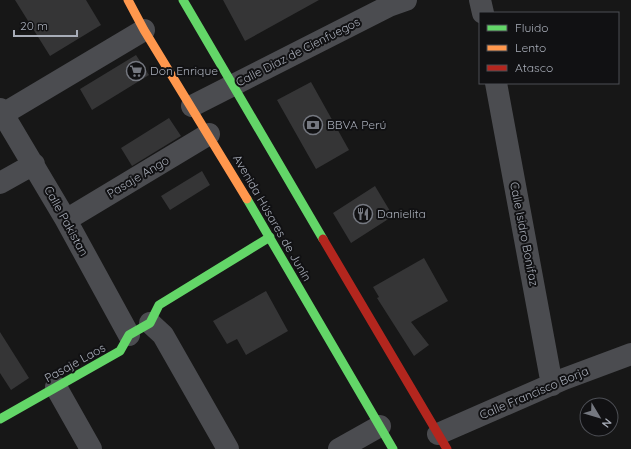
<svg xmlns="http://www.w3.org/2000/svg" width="631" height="449" viewBox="0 0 631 449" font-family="Quicksand,sans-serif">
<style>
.building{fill:#353536}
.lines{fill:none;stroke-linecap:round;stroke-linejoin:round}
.street{stroke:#4b4c50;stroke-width:22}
.fast{stroke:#63d668;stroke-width:9}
.slow{stroke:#ff974d;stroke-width:9}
.jam{stroke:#b3261e;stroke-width:9}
.labels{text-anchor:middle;stroke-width:4;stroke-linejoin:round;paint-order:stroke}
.street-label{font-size:12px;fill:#a8adb8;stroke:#111113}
.poi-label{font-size:12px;fill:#a8adb8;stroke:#111113;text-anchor:start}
</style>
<rect width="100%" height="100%" fill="#171717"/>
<!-- building -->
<path class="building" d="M15 0H86L101 25 50 56Z
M223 0H319L245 41Z
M136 55 149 75 92 110 80 89Z
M311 82 349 150 316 169 277 100Z
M169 118 181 136 132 166 121 148Z
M202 171 210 185 170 210 161 196Z
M375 186 393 216 351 243 333 213Z
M424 258 448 301 411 322 429 345 414 356 377 298 379 297 373 287Z
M266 291 288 331 246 355 237 339 227 344 213 321Z
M0 332 29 378 11 390 0 373Z"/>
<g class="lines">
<!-- street -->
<path class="street" d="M480 0 483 13
M496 83 552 385
M192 106 389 6 406 0
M0 109 66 220 129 335
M3 114 144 30
M0 183 34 164
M66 220 209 134
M150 323 163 335 228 449
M56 387 91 449
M438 434 564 379 631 354
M339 449 380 426"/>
<!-- fast -->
<path class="fast" d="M183 0 323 239
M247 199 393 449
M0 419 120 351 129 335 150 323 159 305 270 237"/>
<!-- slow -->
<path class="slow" d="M128 0 144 30 247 199"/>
<!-- jam -->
<path class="jam" d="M323 239 447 449"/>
</g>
<!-- icons -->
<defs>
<symbol id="supermarket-ring" viewBox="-11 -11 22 22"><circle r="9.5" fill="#111113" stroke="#757880" stroke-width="1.5"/><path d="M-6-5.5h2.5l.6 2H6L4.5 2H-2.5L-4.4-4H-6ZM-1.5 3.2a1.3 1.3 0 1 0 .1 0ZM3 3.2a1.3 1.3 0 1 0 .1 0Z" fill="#757880"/></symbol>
<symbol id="bank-ring" viewBox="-11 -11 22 22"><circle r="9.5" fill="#111113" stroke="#757880" stroke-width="1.5"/><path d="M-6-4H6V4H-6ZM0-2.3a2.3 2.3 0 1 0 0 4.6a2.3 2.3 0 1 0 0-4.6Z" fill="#757880"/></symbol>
<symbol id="restaurant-ring" viewBox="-11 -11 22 22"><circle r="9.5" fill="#111113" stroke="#757880" stroke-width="1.5"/><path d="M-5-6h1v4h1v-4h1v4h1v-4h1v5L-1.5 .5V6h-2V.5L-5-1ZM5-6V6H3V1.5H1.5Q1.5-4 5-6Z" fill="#757880"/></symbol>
</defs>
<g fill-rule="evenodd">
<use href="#supermarket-ring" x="125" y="60" width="22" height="22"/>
<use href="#bank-ring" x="302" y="114" width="22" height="22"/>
<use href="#restaurant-ring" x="352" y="203" width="22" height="22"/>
</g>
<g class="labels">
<!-- street labels -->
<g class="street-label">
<text transform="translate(298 52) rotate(-27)" y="4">Calle Diaz de Cienfuegos</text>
<text transform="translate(138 177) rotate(-31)" y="4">Pasaje Ango</text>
<text transform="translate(272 218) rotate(60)" y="4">Avenida Húsares de Junín</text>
<text transform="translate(66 221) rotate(61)" y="4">Calle Pakistan</text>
<text transform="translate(524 234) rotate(79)" y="4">Calle Isidro Bonifaz</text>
<text transform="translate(75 363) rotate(-29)" y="4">Pasaje Laos</text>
<text transform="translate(534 393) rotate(-23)" y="4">Calle Francisco Borja</text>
</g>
<!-- poi labels -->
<g class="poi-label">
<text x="150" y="75">Don Enrique</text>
<text x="327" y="129">BBVA Perú</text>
<text x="377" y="218">Danielita</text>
</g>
</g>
<!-- legend -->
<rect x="479" y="12" width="140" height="72" fill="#111113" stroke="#4d4f55"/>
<rect x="487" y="25" width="20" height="6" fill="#63d668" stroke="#4d4f55"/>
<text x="515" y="32" font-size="12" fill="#a8adb8">Fluido</text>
<rect x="487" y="45" width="20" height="6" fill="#ff974d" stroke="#4d4f55"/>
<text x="515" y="52" font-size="12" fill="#a8adb8">Lento</text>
<rect x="487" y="65" width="20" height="6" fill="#b3261e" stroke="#4d4f55"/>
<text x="515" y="72" font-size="12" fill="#a8adb8">Atasco</text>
<!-- north arrow -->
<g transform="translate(599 417) rotate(128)"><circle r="19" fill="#111113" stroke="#4d4f55"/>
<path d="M0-3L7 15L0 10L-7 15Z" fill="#757880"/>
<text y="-6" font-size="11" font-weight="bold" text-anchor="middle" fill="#a8adb8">N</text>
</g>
<!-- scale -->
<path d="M14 30v6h63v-6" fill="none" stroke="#a8adb8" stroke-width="2"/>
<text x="20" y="30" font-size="12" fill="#a8adb8" stroke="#111113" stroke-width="3" paint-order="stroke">20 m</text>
</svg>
